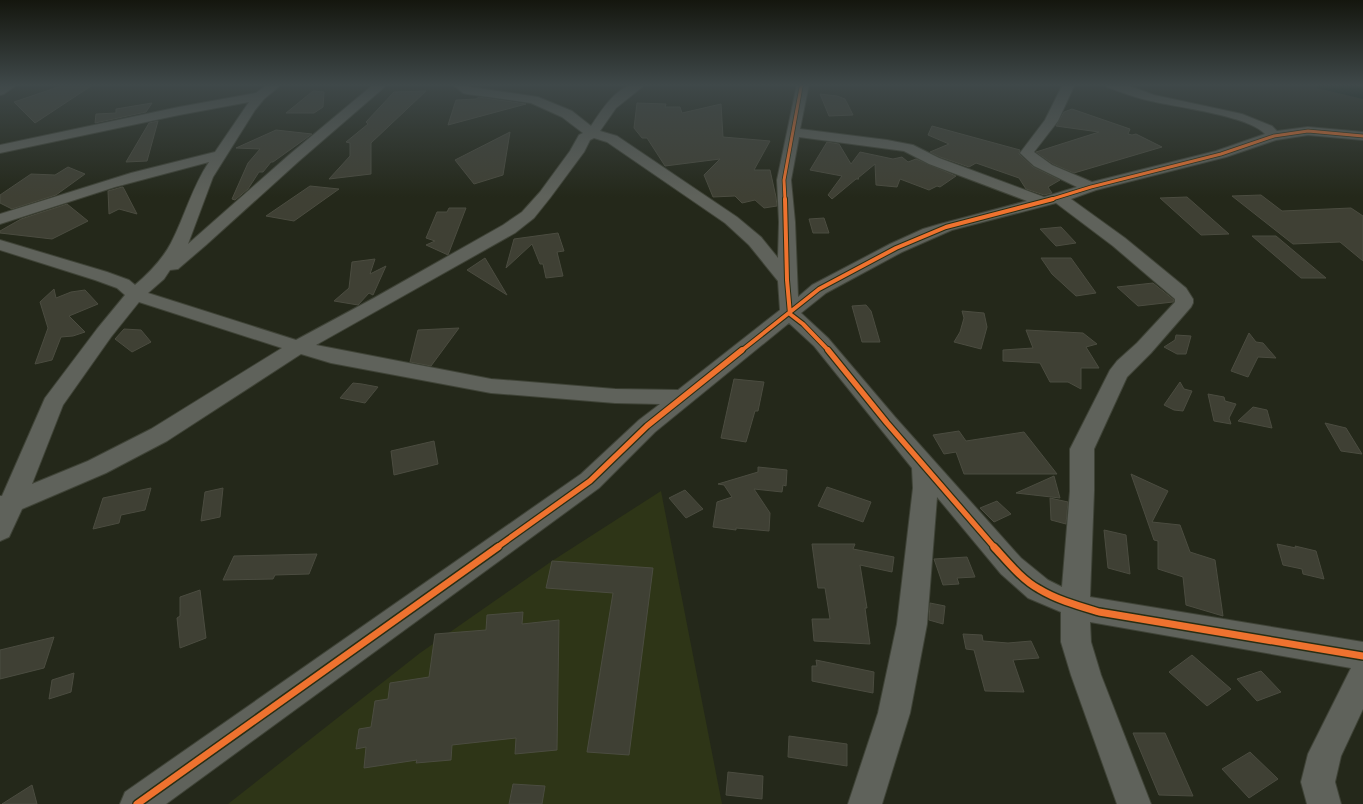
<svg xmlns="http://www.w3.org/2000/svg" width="1363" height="804" viewBox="0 0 1363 804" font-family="'Source Sans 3',sans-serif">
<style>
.built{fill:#2e3517}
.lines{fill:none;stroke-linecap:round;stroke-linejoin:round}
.river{fill:#03170d;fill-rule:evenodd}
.building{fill:#3f4034;stroke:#4b4c40}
.minor-casing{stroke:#3f4337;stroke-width:2}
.minor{fill:#5f625b;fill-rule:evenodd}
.cycleway-far3-casing{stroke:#282e14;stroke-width:4.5}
.cycleway-far2-casing{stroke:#282e14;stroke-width:6}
.cycleway-far1-casing{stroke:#282e14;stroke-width:8}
.cycleway-casing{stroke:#282e14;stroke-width:10}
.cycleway-far3{stroke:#ef722f;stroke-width:3}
.cycleway-far2{stroke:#ef722f;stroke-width:4}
.cycleway-far1{stroke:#ef722f;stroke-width:5.5}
.cycleway{stroke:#ef722f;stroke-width:7}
</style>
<rect width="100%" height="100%" fill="#24281a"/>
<!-- built -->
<path class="built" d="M661 491 722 804H228L420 653 552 561Z"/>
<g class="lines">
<!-- river -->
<path class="river" d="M1315 84H1351L1363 87V99L1317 88Z"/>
</g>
<!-- building -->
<path class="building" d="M67 84H94L35 123 14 102Z
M313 91 324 92 323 107 314 113H286Z
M426 91 371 143V174L329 179 350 156V143L346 142 368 124 366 122 394 92Z
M820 94 837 96 845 99 853 115 829 116Z
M479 97 526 104 448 125 456 100 476 99Z
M152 103 146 112 95 123 96 114 116 113V109Z
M637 103 666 104 665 107H680L682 113 721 104 723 137 770 141 754 170H770L776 197 777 206 764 208 755 200 742 203 735 196 713 197 704 175 720 159 665 166 647 138H642L634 128Z
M1072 109 1130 129 1128 134 1132 135 1136 134 1162 147 1074 173 1053 164 1036 152 1099 132 1056 126 1064 112Z
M158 121 147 161 126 162 149 123Z
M932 126 1020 150 1019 154 1033 167 1060 180 1048 187 1052 193 1044 195 1026 189 1019 178 976 163 969 167 940 157 930 152 949 144 928 135Z
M276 130 312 134 273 162H271L263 172H259L248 189 235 200 232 199 248 163 260 149 236 148Z
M510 132 503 175 474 184 455 160Z
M827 142 839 144 851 164 860 152 893 159 902 157 908 162 916 159 956 176 940 187 937 186 929 190 900 179 897 187 876 185 875 164 858 178 859 179H856L832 199 828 195 842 176 810 170Z
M68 167 85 174 56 195 12 209 0 203V195L31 174 55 175Z
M310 186 339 189 294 221 266 216Z
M122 187H123L137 214 119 209 109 214 108 191Z
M1261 195 1282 211 1351 208 1363 216V261L1340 242 1293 244 1232 196Z
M1187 197 1229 234 1201 235 1160 198Z
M67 204 88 221 52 239 0 233V231L21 219Z
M449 208H466L448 255 426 245 435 241 426 238 437 212H447Z
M824 218 829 233H813L809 219Z
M1061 227 1076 243 1056 246 1040 229Z
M558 233 564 251 557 252 563 276 546 278 543 264H540L532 244 506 268 514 239Z
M1252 236H1276L1326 278H1301Z
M485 258 507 295 467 270Z
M1041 258H1071L1096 293 1076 296 1052 274Z
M375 259 370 274 386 266 373 295 369 293 358 305 334 301 349 288 352 262Z
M1153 283 1174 300 1173 302 1138 306 1117 287Z
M54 289 56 298 71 292 85 290 98 304 69 316 85 332 73 336 61 337 52 360 35 364 48 328 40 302Z
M866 305 871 311 880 342H862L852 306Z
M962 311 984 313 987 327 981 349 954 342 960 332 964 318Z
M459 328 431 366 410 362 418 330Z
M124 329 141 330 151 342 132 352 115 339Z
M1026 330 1083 333 1097 344 1086 347 1099 368H1081V389L1068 382H1050L1040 363 1003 361V350L1033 348Z
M1249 333 1256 342 1263 343 1276 358 1258 357 1248 377 1231 371Z
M1176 335 1191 336 1186 354H1177L1164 347 1175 340Z
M734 379 764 382 758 411H755L746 442 721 438Z
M1180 382 1184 389 1192 391 1183 411 1174 410 1164 405Z
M353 383 362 384 378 387 365 403 340 398Z
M1208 394 1224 397 1225 401 1236 404 1229 418 1231 424 1214 421Z
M1253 407 1267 410 1272 428 1238 421Z
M1325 423 1346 428 1362 454 1341 451Z
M959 431 966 441 1024 432 1057 474H964L956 452 944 454 933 435Z
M434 441 438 464 394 475 391 451Z
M758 467 787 470 786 486 783 485 782 492 754 489 770 513 769 531 736 528V530L713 527 717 502 732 497 724 485 718 484 758 472Z
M1131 474 1168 491 1152 522 1180 525 1190 552 1215 560 1223 616 1186 605 1183 577 1158 569V541L1154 540Z
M1054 476 1060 498 1016 493Z
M827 487 871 502 863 522 818 506Z
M151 488 145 510 121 515 119 523 93 529 103 498Z
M223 488 220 517 201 521 205 492Z
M685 490 703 509 686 518 669 498Z
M1050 498 1068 502 1066 524 1051 520Z
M997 501 1011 514 994 522 980 508Z
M1104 530 1126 535 1130 574 1108 568Z
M812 544H855L853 549 894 557 892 572 860 565 867 608H865L870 644 814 641 812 619H830L825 588H818Z
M1277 544 1296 548 1295 546 1316 551 1324 579 1303 574 1302 569 1283 565Z
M317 554 309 574 275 575 273 579 223 580 234 556Z
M967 557 975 577 957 578 959 584 943 585 934 559Z
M552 561 653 568 629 755 587 752 613 593 546 588Z
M200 590 206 638 180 648 177 618 180 616V597Z
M930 603 945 606 943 624 929 620Z
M523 612 522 624 559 620 557 750 515 754 516 738 452 745 451 760 416 763 417 760 364 768 366 747 356 749 359 729 371 727 375 701 388 699 390 683 429 677 435 634 486 630 487 615Z
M963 634 982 635 983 641 1008 643 1031 641 1039 658 1013 660 1024 692 985 691 974 650 966 649Z
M54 637 44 668 0 679V650Z
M1192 655 1231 689 1207 706 1169 672Z
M816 660 874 672 873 693 812 681V666H817Z
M1261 671 1281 692 1257 701 1237 679Z
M74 673 71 692 49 699 52 680Z
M1133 733H1165L1193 796 1159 795Z
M789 736 847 744V766L788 757Z
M1250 752 1278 779 1249 798 1222 769Z
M728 772 763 776 762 799 726 795Z
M513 784 545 786 542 804H509Z
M32 785 37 804H2Z"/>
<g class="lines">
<defs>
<path id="minor" d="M3 84H18L4 94 0 95V86Z
M268 84H282L264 99 255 110 213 177 188 244 289 155 374 84H388L299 161 206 245 178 269 170 270 164 279 148 293 296 340 374 298 503 225 522 212 540 192 570 151 579 135 583 133 562 117 531 103 467 94 463 93 452 84H467L470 87 538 97 572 111 591 126C601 111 613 92 630 85 634 83 641 84 646 84L616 108 600 131 617 136 737 217 761 237 778 258 779 222 777 180 797 84H809L800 129 887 140 913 145 939 158 1044 197 1077 187 1034 166 1020 153 1045 120 1063 84H1075L1058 121 1034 152 1052 165 1092 182 1216 151 1265 134C1250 116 1176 107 1151 101 1136 98 1121 92 1107 87L1105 84H1124L1154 95 1242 114 1272 126 1277 131 1308 127 1363 132V140L1308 135 1276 140 1226 157 1096 190 1071 199 1125 238 1186 288 1193 299V303L1191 307 1151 353 1127 377 1094 449V491L1090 597 1363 642V709L1341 756 1335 782 1341 804H1307L1301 782 1308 754 1351 668 1090 622 1091 642 1101 675 1151 804H1117L1071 675 1061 642V612L1028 598 1001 574 937 497 927 624 910 713 882 804H848L878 713 897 624 913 488 912 468 814 346 789 323 655 432 599 488 166 804H120L125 792 581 474 639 420 660 404 615 403 491 393 331 363 301 354 167 441 106 473 22 509 9 537 0 541V496H2L45 398 97 329 125 295 117 288 95 280 0 250V240L107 272 129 280 135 285C149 273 162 260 171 243 185 216 192 187 209 162L115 187 0 224V214L131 173 215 152 249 102 179 115 0 153V145L179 107 256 93ZM799 137 904 151 929 164 1027 201 940 224 923 229 890 244 812 285 798 297 795 222 791 180ZM594 138 607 142 725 223 749 245 778 281 780 310 678 390 615 389 491 379 316 345 515 233 534 218 550 198 584 152 590 140ZM1056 203 1113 246 1175 299V302L1137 343 1117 361 1110 370 1070 449V491L1062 587 1048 580 1021 558 895 417 828 338 801 313 826 293 902 252 952 230ZM139 302 282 348 151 429 88 461 32 484 63 405 111 337Z"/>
</defs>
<!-- minor casing -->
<use href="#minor" class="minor-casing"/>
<!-- minor -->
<use href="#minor" class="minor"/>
<defs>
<path id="cycleway-far3" d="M785 200 784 180 801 87 803 84
M1049 200 1091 187 1221 154 1274 136 1308 131 1363 136"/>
<path id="cycleway-far2" d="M785 199 787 280 790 314 803 324 829 351
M741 351 819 289 896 248 946 227 1053 199"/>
<path id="cycleway-far1" d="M828 350 887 423 995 548
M496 548 590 481 647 426 742 350"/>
<path id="cycleway" d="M994 547C1007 561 1022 580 1039 589 1057 600 1079 606 1099 612L1363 656
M137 804 498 547"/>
</defs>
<!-- cycleway-far3 casing -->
<use href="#cycleway-far3" class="cycleway-far3-casing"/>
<!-- cycleway-far2 casing -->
<use href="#cycleway-far2" class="cycleway-far2-casing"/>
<!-- cycleway-far1 casing -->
<use href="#cycleway-far1" class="cycleway-far1-casing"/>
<!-- cycleway casing -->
<use href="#cycleway" class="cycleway-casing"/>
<!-- cycleway-far3 -->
<use href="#cycleway-far3" class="cycleway-far3"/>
<!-- cycleway-far2 -->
<use href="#cycleway-far2" class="cycleway-far2"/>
<!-- cycleway-far1 -->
<use href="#cycleway-far1" class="cycleway-far1"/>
<!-- cycleway -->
<use href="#cycleway" class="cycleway"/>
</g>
<!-- sky -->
<linearGradient id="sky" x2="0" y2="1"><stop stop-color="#14160e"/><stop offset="0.43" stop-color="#3f4849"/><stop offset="1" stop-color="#3f4849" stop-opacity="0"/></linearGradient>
<rect width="1363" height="197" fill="url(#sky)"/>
</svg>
